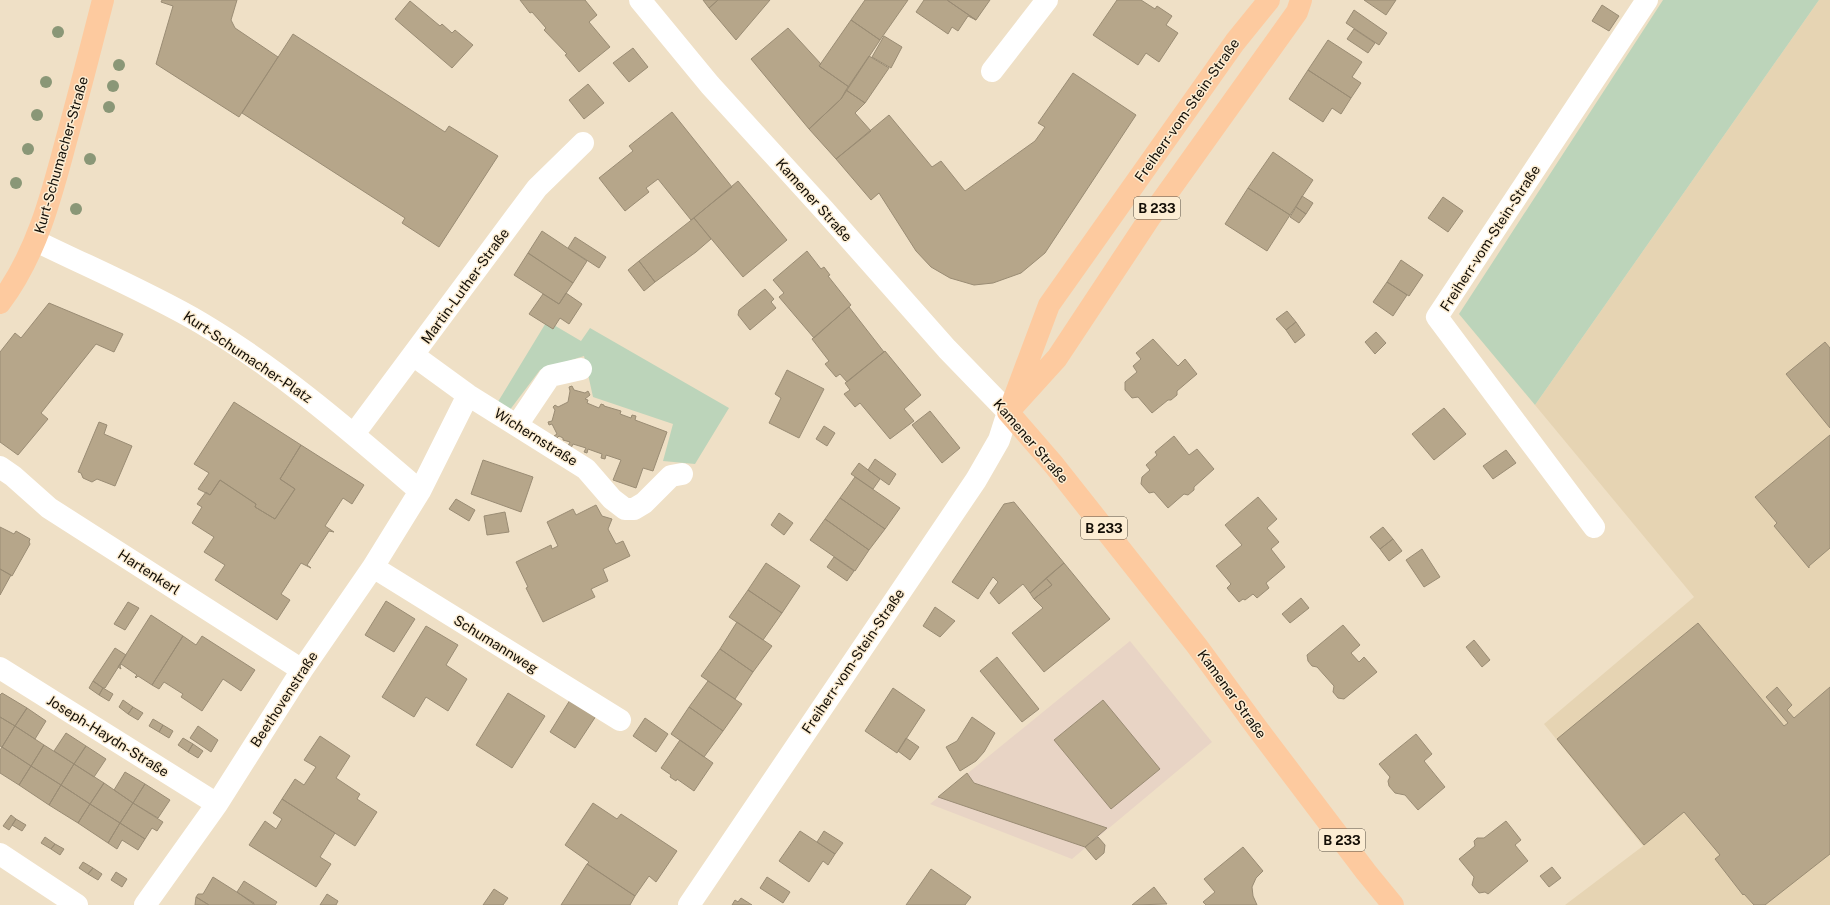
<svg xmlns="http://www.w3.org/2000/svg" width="1830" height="905" viewBox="0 0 1830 905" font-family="'Public Sans',sans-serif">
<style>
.commercial{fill:#e8d4c5}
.built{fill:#e6d4b3}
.green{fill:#bcd4ba}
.building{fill:#b6a68a;stroke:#9a8c74}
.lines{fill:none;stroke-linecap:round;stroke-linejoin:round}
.minor{stroke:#fff;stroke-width:22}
.major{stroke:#fdca9f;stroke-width:22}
.tree{fill:#8a9777}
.labels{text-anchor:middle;stroke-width:3;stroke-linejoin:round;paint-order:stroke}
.shield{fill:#fcedd3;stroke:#595144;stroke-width:1}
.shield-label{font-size:13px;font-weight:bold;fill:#130e06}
.street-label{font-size:14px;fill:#130e06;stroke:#fcedd3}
</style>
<rect width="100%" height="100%" fill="#efe0c6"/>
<!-- commercial -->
<path class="commercial" d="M1130 641 1212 742 1072 859 930 804Z"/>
<!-- built -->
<path class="built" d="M1819 0H1830V905H1565L1643 846 1544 724 1694 597 1535 405Z"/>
<!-- green -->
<path class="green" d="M1663 0H1819L1535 405 1459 314Z
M547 321 581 341 590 328 729 408 695 464 663 461 673 424 593 397 584 356 540 370 509 411 496 405Z"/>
<!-- building -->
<path class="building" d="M162 0H237L231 20 235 28 278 57 239 117 156 64 173 6 161 2Z
M520 0H585L597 15 589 22 610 47 579 72 565 55 567 54 544 30 546 28 532 12 530 13Z
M703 0H718L709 8Z
M718 0H770L736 40 709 8Z
M865 0H908L880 40 851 20Z
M924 0H947L976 20 968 16 958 31 952 27 948 34 916 12Z
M947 0H990L976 20Z
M1117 0H1141L1155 9 1157 6 1172 16 1166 25 1178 33 1159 62 1146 53 1138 65 1093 35Z
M1364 0H1396L1386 15Z
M410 1 440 26 442 24 452 33 455 30 473 45 452 68 395 19Z
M1602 5 1619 16 1609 31 1592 21Z
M1354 10 1387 33 1379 45 1346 23Z
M851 20 880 40 849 87 819 66Z
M788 28 821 64 819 66 849 87 841 99 809 129 751 59Z
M1354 29 1375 43 1368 53 1347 39Z
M293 34 445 132 449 126 498 156 439 247 402 223 405 218 242 113Z
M884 36 902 47 891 68 872 57Z
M1328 40 1362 62 1352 77 1361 83 1351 98 1308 70Z
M633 48 648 67 629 82 613 63Z
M869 56 889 68 865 103 846 90Z
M1308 70 1351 98 1341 114 1332 108 1323 122 1289 99Z
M1073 73 1136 115 1045 253 1021 273 993 283 974 285 950 278 931 267 916 251 879 193 871 200 836 159 889 115 932 167 941 161 965 191 1035 141 1045 127 1038 123Z
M588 84 604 103 584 119 569 100Z
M846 90 865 103 855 113 871 131 836 159 809 129 841 99Z
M672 112 732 187 691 220 658 179 646 188 649 192 625 211 599 178 633 151 629 146Z
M1273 152 1313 180 1290 215 1248 188Z
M738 181 787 240 743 277 694 218Z
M1248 188 1290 215 1267 251 1225 224Z
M1302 196 1313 203 1306 214 1296 207Z
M1443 197 1463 211 1448 232 1428 218Z
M1296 207 1306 214 1299 223 1290 217Z
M694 218 711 239 696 252 655 282 639 261Z
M542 231 587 261 573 283 528 253Z
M575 237 606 257 599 268 568 248Z
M807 251 821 269 824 267 830 275 828 276 851 305 814 338 779 297 784 293 773 280Z
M528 253 573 283 559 304 514 275Z
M1401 260 1423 275 1409 296 1387 282Z
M639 261 655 282 644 291 628 270Z
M1387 282 1407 295 1393 316 1373 302Z
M765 289 774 299 771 302 776 308 750 330 738 315 739 310Z
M566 293 582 304 569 324 560 318 553 329 529 314 543 294 559 304Z
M49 303 123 334 114 352 96 344 41 413 48 419 18 455 0 442V352L15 333 21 338Z
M849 307 884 352 847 382 840 374 836 377 825 364 829 361 812 339Z
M1287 311 1296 322 1286 330 1276 319Z
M1296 322 1305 335 1295 343 1286 330Z
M1376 332 1386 343 1375 354 1365 342Z
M1153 339 1178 366 1185 359 1197 374 1177 391V395L1171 400H1168L1152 413 1138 397 1132 398 1125 390V382L1137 372 1133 366 1141 359 1136 353Z
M1825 342 1830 348V428L1786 374Z
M885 351 921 395 904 409 914 421 890 439 860 403 855 407 844 394 850 390 845 383Z
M787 370 824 389 799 438 769 423 781 398 775 394Z
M572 386 574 390 585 393 588 391 590 395 585 399 588 400 587 403 599 408 601 404 604 405V406L621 411 620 414 631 418 632 415 636 416 635 420 667 432 653 471 643 468 636 488 613 480 621 460 606 455 605 459 601 458 602 454 588 449 587 453 584 452 586 448 573 444 571 448 568 446 570 442 563 440V438L559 436 556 439 554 436 557 434 552 424 549 425 548 422 552 421 555 410 553 407 555 405 558 407 568 402 570 391 569 387Z
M234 402 301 445 280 479 295 489 275 519 255 507 256 504 220 480 210 495 198 489 209 473 194 464Z
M1444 408 1466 434 1434 460 1412 434Z
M930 411 960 448 942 463 912 425Z
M99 422 107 425 104 434 132 446 115 486 97 479 92 482 83 478 81 473 78 472Z
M824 426 835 433 827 446 816 439Z
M1830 435V548L1809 566V568L1774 526 1777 523 1755 497Z
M1174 436 1189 455 1197 449 1214 469 1194 487V490L1188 495 1184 494 1168 508 1154 492 1149 493 1141 484 1142 477 1150 470 1146 465 1157 455 1155 452Z
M301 445 364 485 352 504 343 498 325 526 334 532 329 531 307 565 311 568 301 563 281 594 290 600 277 620 215 580 225 565 204 552 214 537 192 523 202 507 197 504 206 492 210 495 220 480 256 504 255 507 275 519 295 489 280 479Z
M1506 450 1516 463 1493 479 1483 466Z
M875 459 896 474 889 485 868 470Z
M483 460 533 477 521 512 471 494Z
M859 463 880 479 873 489 851 474Z
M855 477 900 508 885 529 840 498Z
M1258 497 1277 519 1267 528 1279 542 1271 549 1285 567 1266 583 1269 588 1257 598 1253 594 1245 600 1243 599 1239 602 1227 588 1231 584 1216 566 1242 545 1225 525Z
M840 498 885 529 869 550 825 519Z
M456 499 475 510 469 521 449 509Z
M1014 502 1064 563 1030 593 1023 584 999 604 990 593 998 582 993 577 978 599 952 582 1004 504Z
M596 505 602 516 612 519 608 529 616 544 623 541 630 556 603 569 608 581 591 589 595 597 543 622 526 588 528 587 516 562 551 545 552 549 558 546 547 522 573 509 576 515Z
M505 512 509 532 487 535 484 516Z
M779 513 793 523 784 535 771 525Z
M825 519 869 550 855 571 810 540Z
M0 527 14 534 16 531 30 539 29 542 30 544 12 576 0 569Z
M1383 527 1393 539 1380 549 1370 537Z
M1393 539 1402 551 1389 561 1380 549Z
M1422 549 1440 577 1424 587 1406 560Z
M834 557 854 571 847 581 827 567Z
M766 563 800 586 782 613 748 590Z
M1064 563 1110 619 1044 672 1012 633 1043 608 1034 599 1052 585 1046 578Z
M0 569 11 575 0 595Z
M1046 578 1052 585 1034 599 1030 593Z
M748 590 782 613 763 640 729 617Z
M1301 598 1309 608 1290 623 1282 614Z
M386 601 415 619 394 652 365 635Z
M128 602 139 608 125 630 114 624Z
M935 607 955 621 940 637 923 626Z
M151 615 183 636 152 685 138 676 136 678 135 677 137 675 121 664 120 666 121 669 118 667Z
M737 622 772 646 753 672 720 649Z
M1698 623 1784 726 1788 723 1766 697 1777 687 1792 705 1787 710 1794 718 1830 687V854L1765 905H1754L1744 894 1743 895 1715 859 1720 855 1684 812 1644 845 1557 739Z
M1343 625 1360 645 1351 653 1359 662 1364 657 1377 672 1344 699 1338 698 1333 692 1334 686 1317 667 1312 666 1308 661 1307 655Z
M426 626 458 645 446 665 467 679 448 711 426 697 414 717 382 697Z
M183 636 196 645 202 636 255 670 241 691 223 679 202 711 181 697 183 694 164 682 159 689 152 685Z
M1474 640 1490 660 1482 667 1466 647Z
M115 648 126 655 105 688H103L93 681Z
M720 649 753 672 735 699 701 676Z
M997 657 1039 709 1022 722 980 671Z
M93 681 103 688 99 695 89 688Z
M708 681 742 704 723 731 689 707Z
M103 688 113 694 109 701 99 695Z
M893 688 925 710 897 753 865 731Z
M2 693 27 708 15 726 0 717V695Z
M508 693 545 716 512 768 476 745Z
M123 700 133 707 128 714 119 707Z
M570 700 596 716 575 748 550 732Z
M1103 700 1160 769 1111 809 1054 740Z
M133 707 143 713 138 720 128 714Z
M689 707 723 731 704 757 671 734Z
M27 708 46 721 35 739 15 726Z
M0 717 15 726 2 747 0 746Z
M972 717 995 733 984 752 976 761 960 771 946 747 957 741Z
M645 718 668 734 656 752 633 736Z
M153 719 163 725 159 732 149 726Z
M163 725 173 731 169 738 159 732Z
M15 726 44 745 31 766 2 747Z
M198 726 218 740 211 752 190 738Z
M66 733 86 746 74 764 54 751Z
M1416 734 1432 754 1424 761 1445 787 1418 810 1405 795 1395 793 1389 786 1388 781 1390 777 1379 764Z
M320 736 350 756 336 778 360 794 357 799 377 812 355 846 282 799 295 779 304 785 316 767 304 760Z
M183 738 193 744 188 752 178 745Z
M906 738 919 747 910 760 898 751Z
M680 740 713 763 694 791 677 779 676 781 670 777 671 775 661 768Z
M193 744 203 751 198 758 188 752Z
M44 745 74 764 61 785 31 766Z
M86 746 106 759 94 777 74 764Z
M2 747 31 766 19 785 0 773V750Z
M74 764 104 783 90 804 61 785Z
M31 766 61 785 49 805 19 785Z
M125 772 145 784 133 803 114 790Z
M967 773 974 783 1107 828 1085 847 938 797Z
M104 783 133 803 120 823 90 804Z
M145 784 170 800 158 818 133 803Z
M61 785 90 804 78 823 49 805Z
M282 799 335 833 320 857 331 864 316 887 249 845 265 821 276 829 282 819 273 813Z
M133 803 163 822 157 831 152 828 145 839 120 823Z
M593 803 617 819 621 814 677 851 656 882 649 876 635 896 587 864 589 862 565 845Z
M90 804 120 823 108 843 78 823Z
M11 815 16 819 9 830 3 826Z
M16 819 26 825 22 831 12 825Z
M1506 821 1521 840 1515 845 1528 861 1488 894 1485 892 1479 893 1472 885 1474 877 1459 859 1475 846 1474 841 1477 838H1484Z
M120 823 145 839 138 850 122 840 117 849 108 843Z
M800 831 835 854 828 865 823 861 809 882 779 861Z
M824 831 843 843 835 854 817 842Z
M45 837 55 844 51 849 41 843Z
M1098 837 1105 845 1104 853 1096 860 1085 847Z
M55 844 64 849 60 855 51 849Z
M1243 847 1263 871 1256 878 1252 887 1253 896 1257 905H1206L1203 902 1215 892 1204 879Z
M83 862 93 868 88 874 79 868Z
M587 864 635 896 630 905H561Z
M1552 867 1561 878 1549 887 1540 876Z
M93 868 102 874 98 880 88 874Z
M931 869 971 897 965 905H906Z
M116 872 127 879 122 887 111 880Z
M213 877 254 903 253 905H209L196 897 198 894H203Z
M767 877 790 892 783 903 760 888Z
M244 881 277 902 275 905H255L237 892Z
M1154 887 1167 904 1133 905H1132Z
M494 889 508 898 503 905H483Z
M327 894 338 901 336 905H320Z
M196 897 209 905H195Z
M741 898 752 905H732L735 900 738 902Z"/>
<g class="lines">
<!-- minor -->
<path class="minor" d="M640 0 710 85 824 210 947 349 1008 412 999 440 976 480 689 905
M992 71 1047 0
M36 241C91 268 148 292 201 323 280 370 350 431 420 491
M413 355 468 395 586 469 612 499 625 509H634L644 503 671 476 682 474
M517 425 550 376 581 369
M354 434 537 188 583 143
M0 467 13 476 49 508 302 670
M1594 527 1437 317 1647 0
M373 567 620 720
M0 668 217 804
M0 854 77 905
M145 905 217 804 302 670 373 567 420 491 468 395"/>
<!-- major -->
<path class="major" d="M0 303C36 255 51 198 66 141 79 94 91 47 103 0
M1013 401 1049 305 1235 42 1269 0
M1008 412 1054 465 1197 646 1257 728 1366 872 1393 905
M1008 412 1057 358 1151 216 1297 12 1301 0"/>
</g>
<!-- trees -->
<g class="tree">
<circle cx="58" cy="32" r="6"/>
<circle cx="119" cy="65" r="6"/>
<circle cx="46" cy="82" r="6"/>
<circle cx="113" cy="86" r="6"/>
<circle cx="109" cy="107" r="6"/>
<circle cx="37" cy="115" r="6"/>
<circle cx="28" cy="149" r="6"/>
<circle cx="90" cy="159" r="6"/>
<circle cx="16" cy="183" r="6"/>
<circle cx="76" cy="209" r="6"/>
</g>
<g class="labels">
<!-- shield labels -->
<g class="shield">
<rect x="1134" y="197" width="46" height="22" rx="3"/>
<rect x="1081" y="517" width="46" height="22" rx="3"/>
<rect x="1319" y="829" width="46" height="22" rx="3"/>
</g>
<g class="shield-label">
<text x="1157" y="213">B 233</text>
<text x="1104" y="533">B 233</text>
<text x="1342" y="845">B 233</text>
</g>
<!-- street labels -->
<g class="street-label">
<text transform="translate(1187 110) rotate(-55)" y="5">Freiherr-vom-Stein-Straße</text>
<text transform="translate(61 155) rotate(-74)" y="5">Kurt-Schumacher-Straße</text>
<text transform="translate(814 200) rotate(48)" y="5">Kamener Straße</text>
<text transform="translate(1490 238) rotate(-57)" y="5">Freiherr-vom-Stein-Straße</text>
<text transform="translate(465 286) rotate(-54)" y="5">Martin-Luther-Straße</text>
<text transform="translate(248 357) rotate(34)" y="5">Kurt-Schumacher-Platz</text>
<text transform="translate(536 437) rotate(32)" y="5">Wichernstraße</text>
<text transform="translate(1031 441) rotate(49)" y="5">Kamener Straße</text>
<text transform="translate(149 572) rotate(33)" y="5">Hartenkerl</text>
<text transform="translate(496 644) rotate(32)" y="5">Schumannweg</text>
<text transform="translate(853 661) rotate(-56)" y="5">Freiherr-vom-Stein-Straße</text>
<text transform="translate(1232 694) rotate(54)" y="5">Kamener Straße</text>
<text transform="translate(284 699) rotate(-57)" y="5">Beethovenstraße</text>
<text transform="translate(108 736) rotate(32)" y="5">Joseph-Haydn-Straße</text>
</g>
</g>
</svg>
